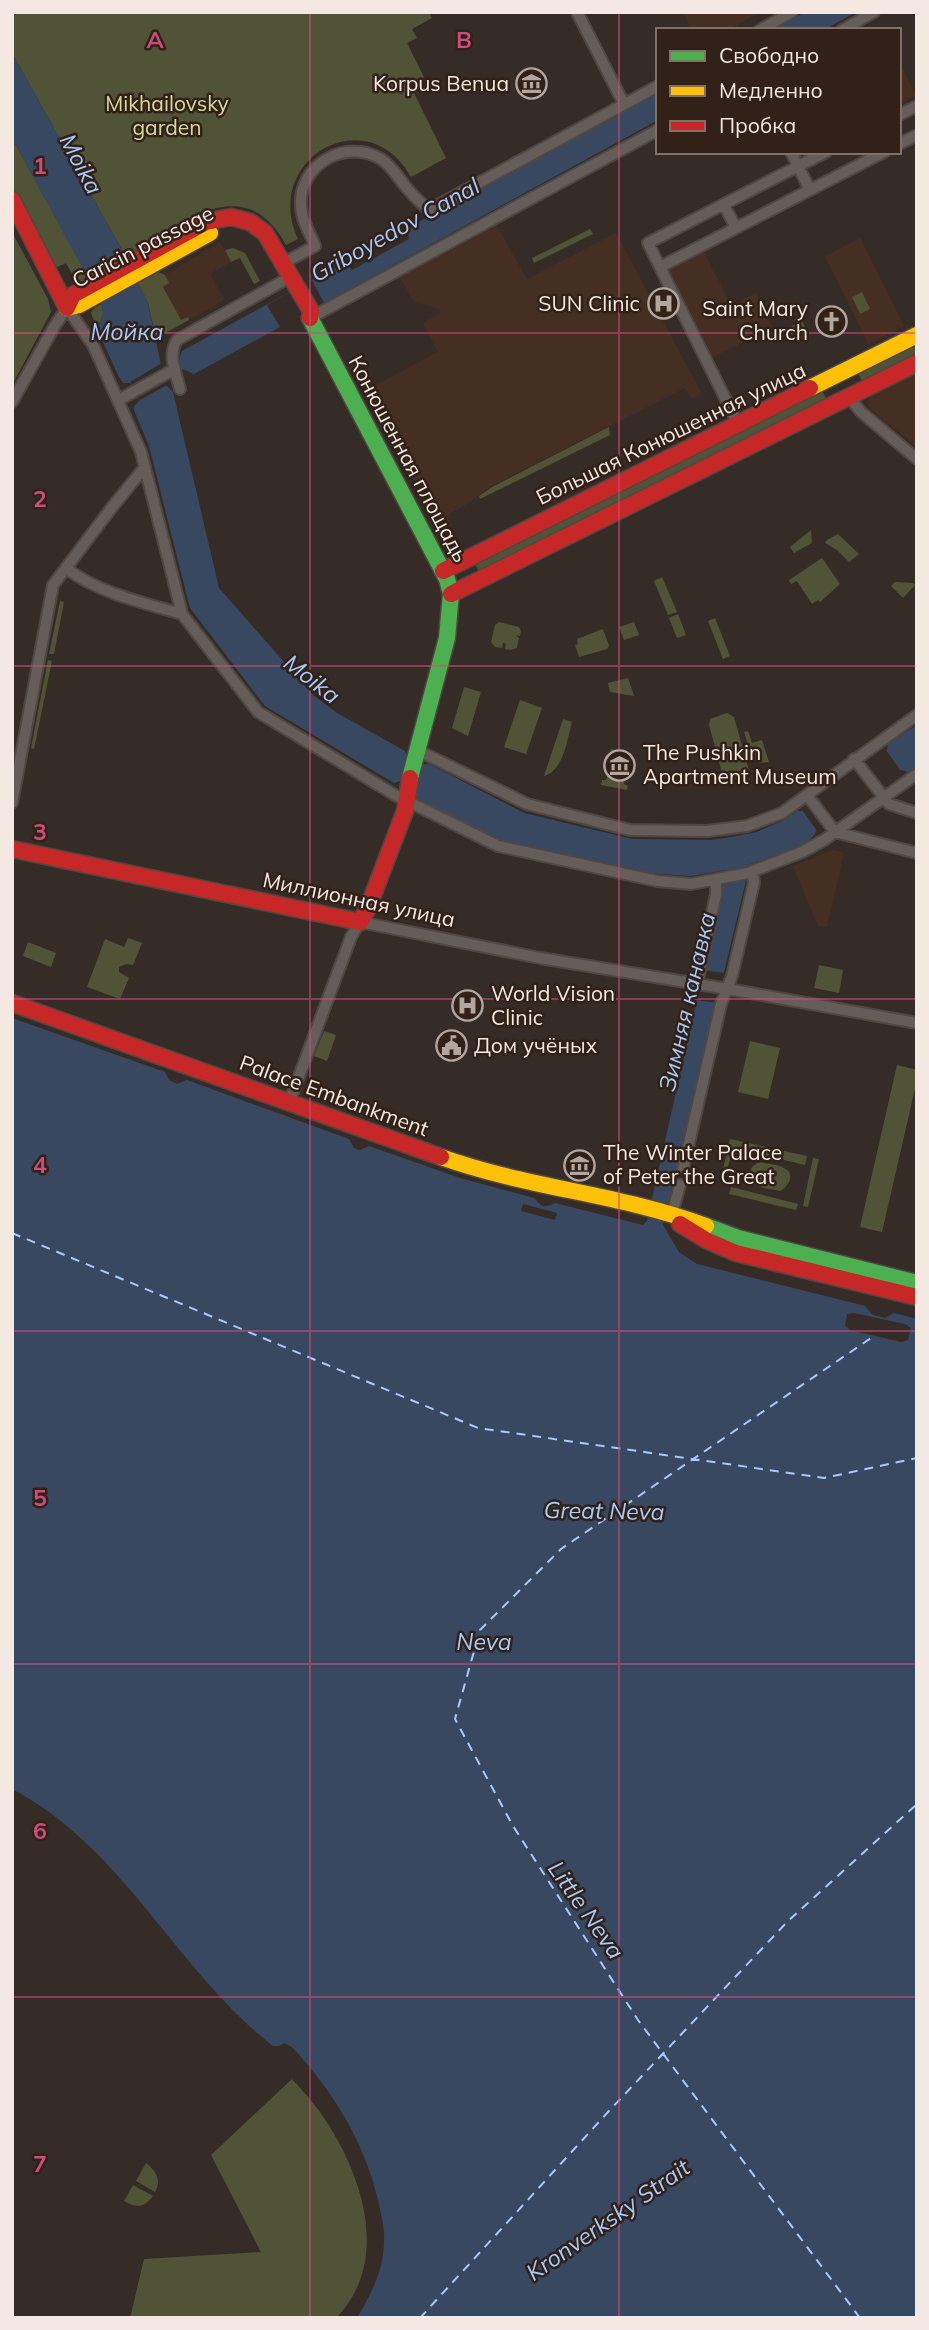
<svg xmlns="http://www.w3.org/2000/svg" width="929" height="2330" viewBox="0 0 929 2330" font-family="Mulish,sans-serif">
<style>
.built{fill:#442f22}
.green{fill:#515337}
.water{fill:#384861}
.pier{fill:#362c27}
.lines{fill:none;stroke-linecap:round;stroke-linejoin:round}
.ferry{stroke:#a6c9fe;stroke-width:2;stroke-dasharray:9 7;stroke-linecap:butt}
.street-casing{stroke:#504743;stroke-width:14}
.fast-casing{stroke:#504743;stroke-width:19}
.slow-casing{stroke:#504743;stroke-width:19}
.jam-casing{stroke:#504743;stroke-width:19}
.street{stroke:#645d59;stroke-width:10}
.fast{stroke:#4caf50;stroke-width:16}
.slow{stroke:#ffc107;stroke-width:16}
.jam{stroke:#c62828;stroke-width:16}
.grid{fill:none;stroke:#ce4c7d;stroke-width:2;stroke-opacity:0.55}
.labels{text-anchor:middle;stroke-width:5;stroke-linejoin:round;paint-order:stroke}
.poi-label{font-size:21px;fill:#f4e8e2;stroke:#312117;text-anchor:start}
.park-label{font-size:21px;fill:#d4dc9d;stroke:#312117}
.street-label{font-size:21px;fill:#f4e8e2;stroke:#312117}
.water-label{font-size:23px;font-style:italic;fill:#a6c9fe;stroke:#312117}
.grid-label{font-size:23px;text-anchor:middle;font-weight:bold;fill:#ce4c7d;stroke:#312117;stroke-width:5;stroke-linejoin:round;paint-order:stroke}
</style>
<rect width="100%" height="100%" fill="#362c27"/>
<!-- built -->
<path class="built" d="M683 12H761L728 30H691Z
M899 62 916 95 899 105Z
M497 226 527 279 616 233 702 394 692 399 685 388 491 486 467 504 437 521 366 390 438 352 423 323 441 313 439 309 413 301 400 277Z
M860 238 904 326 868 344 825 256Z
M220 242 231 262 210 274 224 300 189 320 187 317 181 321 163 287 169 283 165 275Z
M702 248 731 305 756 293 773 328 713 357 667 266Z
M917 373V447L870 409 867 403 871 396Z
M833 850 844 853 827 927 818 926 793 866Z"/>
<!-- green -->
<path class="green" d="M12 12H429L432 18 412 29 417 38 407 43 424 77 410 85 446 158 411 177C367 98 261 159 298 239L286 245C268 213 246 199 209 210L126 257 12 53Z
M12 138 88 277 80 282 75 279 66 263 55 268 12 187Z
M590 229 593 234 534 263 532 258Z
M12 232 48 299 51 312 12 385Z
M233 248 245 253 260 281 254 284 240 258 231 262 225 250Z
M158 272 165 275 169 283 163 287 181 320 188 317 189 320 156 338 148 303 138 283Z
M862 292 870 309 860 314 852 297Z
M102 304 103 314 97 329 91 313 94 308Z
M802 321 809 336 798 341 790 327Z
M917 341V358L864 385 857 371Z
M821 389 828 402 480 574 474 562Z
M609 427 610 435 480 499 479 496 492 487Z
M811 530 812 543 794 553 790 547Z
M838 534 859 554 849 562 837 550 825 543 827 540Z
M822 558 840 584 820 602 818 600 812 604 797 581 791 584 789 580Z
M662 577 677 612 668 615 654 581Z
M895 582 913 583 915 585 903 598 891 586Z
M60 601 64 602 54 654H49Z
M678 614 686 635 677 638 669 618Z
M715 618 730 656 723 659 708 621Z
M499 622 519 627 521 631 520 636 516 635 519 638 517 648 510 650 505 649 506 644 503 643 502 648 495 647 491 642 495 625Z
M634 622 639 635 624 640 619 627Z
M603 629 609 646 607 649 579 657 575 645 578 644 577 639Z
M48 660 52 661 34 749 31 748Z
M628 678 634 696 610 692 608 683Z
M464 687 481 692 468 736 452 728Z
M520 700 542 708 526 754 504 747Z
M727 713 734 717 748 767 747 774 742 778 724 780 709 725 710 719Z
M563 719 572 722C567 740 564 770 544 776Z
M748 731 752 743 762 740 769 762 759 763 752 757 744 732Z
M611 749 631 753 629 760 633 761 632 764 605 758 606 755H609Z
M611 766 626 770 624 784 628 786 627 790 601 785 602 780H606Z
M128 938 142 943 133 965 126 964 119 967V972L129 978 120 999 87 987 105 939 124 947Z
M28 942 56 953 51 967 23 956Z
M819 965 843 970 839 993 814 988Z
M324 1031 336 1035 327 1061 314 1056Z
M750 1041 780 1048 768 1099 738 1092Z
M897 1065 917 1070V1080L882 1232 860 1227Z
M730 1139 807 1156 805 1165 733 1148 726 1174 721 1178Z
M813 1158 819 1159 808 1207 803 1206Z
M760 1162C767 1164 777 1164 784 1168 796 1174 789 1186 780 1191 773 1189 762 1189 756 1185 744 1179 749 1166 760 1162Z
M731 1187 798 1204 796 1210 729 1194Z
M292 2079C302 2090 312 2101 320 2112 361 2170 393 2260 336 2318H130L144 2259 261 2252 211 2155Z
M146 2163C156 2171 162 2180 155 2192L136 2181Z
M133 2185 153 2196C144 2208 136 2208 124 2201Z"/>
<!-- water -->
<path class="water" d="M805 12H856L824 30H773Z
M12 53 127 259 148 303 161 365 182 351 341 264 343 267 348 266 352 270 409 239 408 232 411 226 658 92V120L194 374 166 385 173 392 219 588 313 695 337 713 405 751 407 758 422 766 425 764H429L524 813 632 839 711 840 731 837 757 832 786 819 797 811H801L887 750 888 744 917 725V767L908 772 902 770 816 831C811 848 766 858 750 864L663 1225 679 1252 697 1264 865 1306 873 1315 885 1318 894 1313 917 1319V2318H357C371 2295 384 2269 384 2242 385 2228 381 2214 378 2200 364 2141 333 2091 292 2047L284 2043 279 2046H273C177 1971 122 1846 12 1789V1018L165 1072 169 1080 177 1084 187 1080 349 1139 354 1148 360 1150 369 1146 460 1178 534 1198C544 1208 542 1208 555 1203L643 1225 647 1221 726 870 691 876 660 874 628 870 502 842 417 799 415 790 400 781 394 783 265 706 190 608 149 446 134 410V406L140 400 130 383H123L119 377 97 329 103 314 102 304 12 138Z"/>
<!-- pier -->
<path class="pier" d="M312 280 324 303 280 327 267 305Z
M182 351 179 360 182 369 194 374 169 384 140 400 130 382Z
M886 750 901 771 817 831 802 810Z
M702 970 724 973 717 1003 695 1000Z
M523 1204 557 1213 555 1220 521 1211Z
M854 1313 905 1324 911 1328 908 1340 901 1342 850 1330 845 1326 847 1314Z"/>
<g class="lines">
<!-- ferry -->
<path class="ferry" d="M12 1233 478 1428 824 1478 917 1458
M420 2318 608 2112 788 1921 917 1804
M860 2318 638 2020 513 1826 455 1719 480 1630 561 1549 874 1336"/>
<defs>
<path id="street" d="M577 12 624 104
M760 30 792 12
M842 30 874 12
M899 115 917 106
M899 144 917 135
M791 152 810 190
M724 205 736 228
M284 263 315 246C310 233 301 220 301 205 299 164 346 138 381 159 392 166 398 178 406 187 413 196 421 203 429 210L658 86
M660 267 884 152
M310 318 658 130
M180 389C176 373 167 355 177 340L283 281
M124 397 175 369
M849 397 861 412 917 459
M12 402 54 327 67 308 93 345 141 452 182 614 258 712 395 795 498 846 657 881 691 884 748 873 802 852 824 840 917 774
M738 424 648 243 826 152
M67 569C99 593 144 603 182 614
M417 750 527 804 630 830 707 831 747 826 782 813 917 715
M854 759 889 804 917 813
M807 795 835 832 917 853
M12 803 53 585 113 506 145 467
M697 984 716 894V880
M289 1103 351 937 360 922 540 958 728 989 917 1023
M683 1169 721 1004 732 976 754 882 752 871
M672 1214 680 1185"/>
<path id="fast" d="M310 318 447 579 451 594 447 638 410 778
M706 1226 738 1238 917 1283"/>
<path id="slow" d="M67 308 79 305 210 233
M810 388 917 335
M441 1157C527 1188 621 1194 706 1226"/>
<path id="jam" d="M12 200 67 308
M67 308 73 295 206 222 231 217 250 222 265 233 311 311 310 318
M443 571 810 388
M451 594 917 363
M12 849 360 922 368 908 405 811 410 778
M12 1003 441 1157
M680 1224 706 1240 736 1253 917 1297"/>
</defs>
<!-- street casing -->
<use href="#street" class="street-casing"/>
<!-- fast casing -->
<use href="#fast" class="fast-casing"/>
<!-- slow casing -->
<use href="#slow" class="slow-casing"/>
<!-- jam casing -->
<use href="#jam" class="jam-casing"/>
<!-- street -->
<use href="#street" class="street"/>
<!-- fast -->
<use href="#fast" class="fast"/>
<!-- slow -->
<use href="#slow" class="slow"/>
<!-- jam -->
<use href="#jam" class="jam"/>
</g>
<!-- grid -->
<path class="grid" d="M310 12V2318M619 12V2318M12 333H917M12 666H917M12 999H917M12 1331H917M12 1664H917M12 1997H917"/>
<!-- icons -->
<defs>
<symbol id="museum-ring" viewBox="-11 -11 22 22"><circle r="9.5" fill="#312117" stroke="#b2a6a1" stroke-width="1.5"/><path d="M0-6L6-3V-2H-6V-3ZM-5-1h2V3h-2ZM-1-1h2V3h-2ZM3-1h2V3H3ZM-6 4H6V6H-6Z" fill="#b2a6a1"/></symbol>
<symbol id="hospital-ring" viewBox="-11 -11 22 22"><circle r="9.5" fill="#312117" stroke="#b2a6a1" stroke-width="1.5"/><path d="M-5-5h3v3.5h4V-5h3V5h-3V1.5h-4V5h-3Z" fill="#b2a6a1"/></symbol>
<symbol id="church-ring" viewBox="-11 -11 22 22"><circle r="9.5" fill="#312117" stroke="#b2a6a1" stroke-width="1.5"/><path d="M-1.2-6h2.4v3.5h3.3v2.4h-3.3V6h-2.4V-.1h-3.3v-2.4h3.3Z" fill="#b2a6a1"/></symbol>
<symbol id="civic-ring" viewBox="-11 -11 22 22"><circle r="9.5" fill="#312117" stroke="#b2a6a1" stroke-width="1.5"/><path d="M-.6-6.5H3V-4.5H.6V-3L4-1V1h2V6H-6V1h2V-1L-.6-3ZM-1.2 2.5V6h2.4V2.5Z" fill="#b2a6a1"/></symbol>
</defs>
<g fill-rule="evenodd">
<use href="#museum-ring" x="514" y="66" width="35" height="35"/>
<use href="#hospital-ring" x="646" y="286" width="35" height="35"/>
<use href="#church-ring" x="814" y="304" width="35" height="35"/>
<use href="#museum-ring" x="602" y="748" width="35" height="35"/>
<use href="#hospital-ring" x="450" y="988" width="35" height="35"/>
<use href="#civic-ring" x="434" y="1028" width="35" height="35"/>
<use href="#museum-ring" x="562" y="1148" width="35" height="35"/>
</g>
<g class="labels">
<!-- poi labels -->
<g class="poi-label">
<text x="509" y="91" text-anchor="end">Korpus Benua</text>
<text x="640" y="311" text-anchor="end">SUN Clinic</text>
<text x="808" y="316" text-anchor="end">Saint Mary<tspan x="808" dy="24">Church</tspan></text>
<text x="643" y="760">The Pushkin<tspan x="643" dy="24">Apartment Museum</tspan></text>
<text x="491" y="1001">World Vision<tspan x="491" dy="24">Clinic</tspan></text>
<text x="474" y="1053">Дом учёных</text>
<text x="603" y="1160">The Winter Palace<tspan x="603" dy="24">of Peter the Great</tspan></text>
</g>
<!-- park labels -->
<g class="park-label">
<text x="167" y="111">Mikhailovsky<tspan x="167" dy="24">garden</tspan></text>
</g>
<!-- street labels -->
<g class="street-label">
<text transform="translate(143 247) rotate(-27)" y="7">Caricin passage</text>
<text transform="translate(671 434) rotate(-26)" y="7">Большая Конюшенная улица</text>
<text transform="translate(408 459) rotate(62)" y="7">Конюшенная площадь</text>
<text transform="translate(359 900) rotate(12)" y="7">Миллионная улица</text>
<text transform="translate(334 1096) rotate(20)" y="7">Palace Embankment</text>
</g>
<!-- water labels -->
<g class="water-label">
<text transform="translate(81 164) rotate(62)" y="8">Moika</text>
<text transform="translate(395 230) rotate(-29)" y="8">Griboyedov Canal</text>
<text x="127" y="340">Мойка</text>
<text transform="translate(312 679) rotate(38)" y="8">Moika</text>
<text transform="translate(687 1002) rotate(-77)" y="8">Зимняя канавка</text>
<text transform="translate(604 1511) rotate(1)" y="8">Great Neva</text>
<text x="484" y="1650">Neva</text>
<text transform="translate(586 1910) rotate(55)" y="8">Little Neva</text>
<text transform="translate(608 2220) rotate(-35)" y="8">Kronverksky Strait</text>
</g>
</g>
<g class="grid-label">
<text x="155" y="48">A</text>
<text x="464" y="48">B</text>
<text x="40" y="174">1</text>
<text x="40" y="507">2</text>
<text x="40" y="840">3</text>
<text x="40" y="1173">4</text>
<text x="40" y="1506">5</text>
<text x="40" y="1839">6</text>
<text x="40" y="2172">7</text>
</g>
<!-- border -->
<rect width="929" height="2330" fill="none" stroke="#f4e8e2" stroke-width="28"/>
<!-- legend -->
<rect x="656" y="28" width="245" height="126" fill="#312117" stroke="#7f7168" stroke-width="2"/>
<rect x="670" y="51" width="35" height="10" fill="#4caf50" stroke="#7f7168" stroke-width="2"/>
<text x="719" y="63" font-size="21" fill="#f4e8e2">Свободно</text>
<rect x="670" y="86" width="35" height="10" fill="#ffc107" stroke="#7f7168" stroke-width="2"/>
<text x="719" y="98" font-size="21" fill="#f4e8e2">Медленно</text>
<rect x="670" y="121" width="35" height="10" fill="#c62828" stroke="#7f7168" stroke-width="2"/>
<text x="719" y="133" font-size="21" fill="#f4e8e2">Пробка</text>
</svg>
